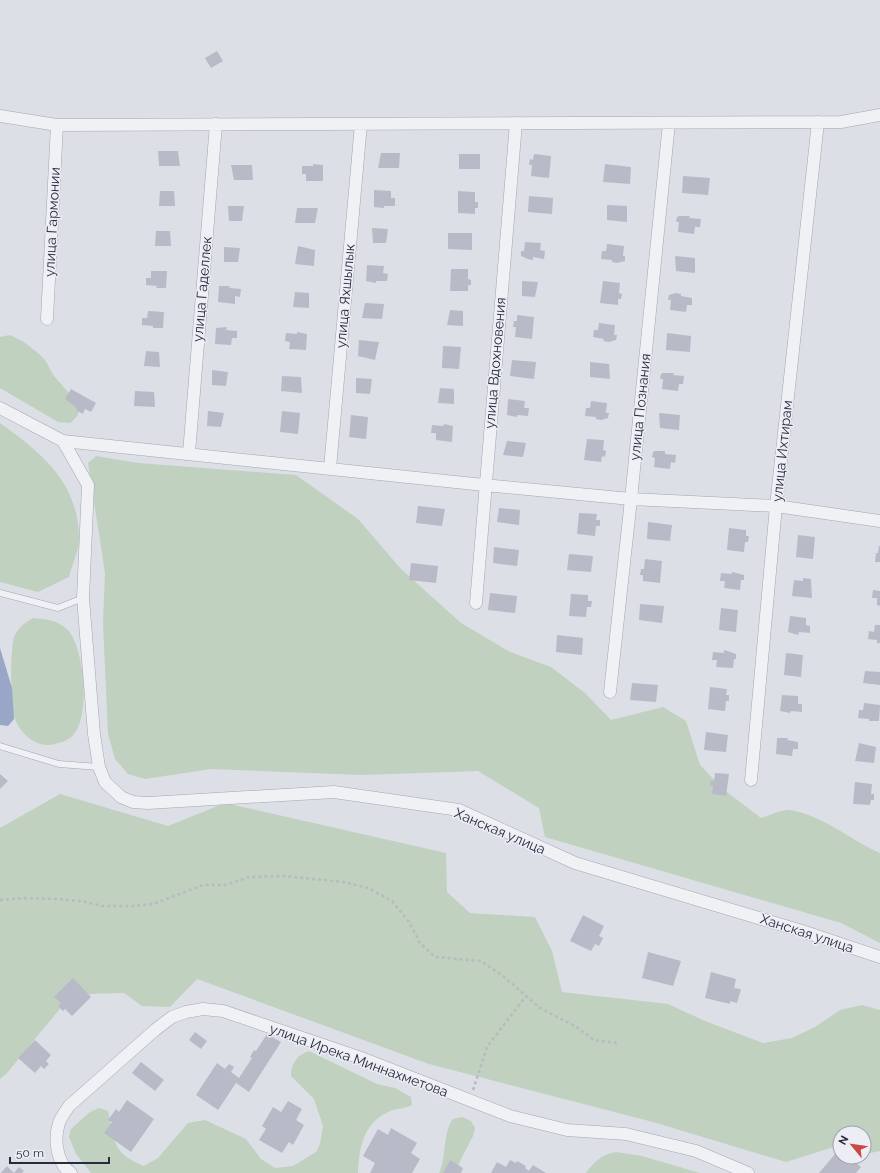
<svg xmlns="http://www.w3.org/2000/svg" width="880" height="1173" viewBox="0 0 880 1173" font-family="Raleway,sans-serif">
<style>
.green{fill:#c0d1bf}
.water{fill:#99a6c7}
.building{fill:#b8bac7}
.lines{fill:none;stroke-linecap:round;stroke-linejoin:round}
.service-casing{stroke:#a3a5b1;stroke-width:7}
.minor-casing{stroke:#a3a5b1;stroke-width:13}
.path{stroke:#b8bac1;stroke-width:2.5;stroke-dasharray:3 3;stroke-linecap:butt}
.service{stroke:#f0f1f5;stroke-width:6}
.minor{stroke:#f0f1f5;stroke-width:12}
.labels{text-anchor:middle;stroke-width:3;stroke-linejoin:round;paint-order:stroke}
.street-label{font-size:14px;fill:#272b3d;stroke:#edeef5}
</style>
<rect width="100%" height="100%" fill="#dddfe7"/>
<!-- green -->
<path class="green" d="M10 335 24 342 38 353 45 360 54 376 79 405C81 413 76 418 70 423L58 422 0 388V337Z
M0 423C42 453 79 483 79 539 79 550 72 565 69 577L38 592 0 582Z
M96 456 138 463 296 475 358 519 401 569 461 623 510 652 551 667 585 693 611 720 663 707 686 721 700 765 723 789 761 818C769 816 780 810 788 810 820 813 850 840 880 853V943L841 923 545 837 539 808 478 771 361 775 211 769 145 779 128 774 115 759 108 734 103 623 105 573 88 463Z
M33 618C45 619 57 620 67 629 85 647 92 722 70 738 66 741 59 743 55 744 38 749 21 735 15 719 10 707 10 651 14 637 17 629 25 622 33 618Z
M60 794 168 826 225 803 446 853 447 892 470 913 535 917 552 951 562 992 668 1004 705 1021 763 1043 792 1038 815 1027 840 1010 862 1005 880 1010V1151L870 1153 864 1150V1133H840V1145L786 1162 653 1122 429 1064 197 979 170 1007 142 1006 124 993 86 994 63 1005 7 1073 0 1079V828Z
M309 1051 377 1084 395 1088 411 1097 412 1105C405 1109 396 1108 388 1112 363 1124 359 1148 358 1173H91L76 1154 69 1137 71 1129 90 1112 99 1108 108 1111C115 1142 112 1153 144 1166L158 1158 188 1123 205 1120 246 1139 261 1159 275 1168 293 1166 316 1152 320 1144 323 1126 314 1099 291 1076C291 1063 297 1055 309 1051Z
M462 1117 471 1121 475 1128 473 1136 454 1173H439C447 1156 442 1134 453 1119Z
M616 1152 642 1156 700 1173H586C594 1162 602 1154 616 1152Z"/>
<!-- water -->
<path class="water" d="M0 648 12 688 14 719 8 726 0 725Z"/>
<!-- building -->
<path class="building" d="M217 51 223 61 211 68 205 58Z
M158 151H178L180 166H159Z
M381 153H400L399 168H378Z
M459 154H480V169H459Z
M534 154 551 156 549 178 531 176 532 165H529L530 159 533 160Z
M313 164 323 165V181H306V174H302V166H313Z
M605 164 631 167 630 184 603 182Z
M231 165H252L253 180H234Z
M683 176 710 178 708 195 682 193Z
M374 190 391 191V198H395V206H384V208L374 207Z
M160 191H174L175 206H159Z
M458 191 475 192V202H478V208H475V214L458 213Z
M529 196 553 198 552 214 528 212Z
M607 205 627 206V222L607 220Z
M228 206H244L242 221H229Z
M297 208H318L315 223H295Z
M679 216H690L689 218 701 219 700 227H695L694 234 678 232 679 222H676L677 217Z
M372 228 388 229 386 243H373Z
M156 231H170L171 246H155Z
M448 233H472V250L448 249Z
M525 242 541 243 540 250 545 251 544 259 533 257V260L528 259 521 256V251H524Z
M607 244 624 246 623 256H625V261L617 263 612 262V260L601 259 602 251H606Z
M298 246 315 250 314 266 295 264Z
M224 247 240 248 238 262H224Z
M675 256 695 258V273L676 271Z
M367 265 384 266 383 273 388 274 387 281H376V283L366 281Z
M451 269H468V279L471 280V285H468V291H450Z
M151 271H167L166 288H156L157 286 146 285V278H151Z
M522 281 538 282 535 297 522 296Z
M603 281 620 283 619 293 622 294 621 299H618V305L600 303Z
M219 286H230L229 288 241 289 240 297 235 296V304L218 302Z
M295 292 309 293V308L293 307Z
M676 293 681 294V296L692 298V305H687L686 312 670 310 671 300H668L669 295Z
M365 303 384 304 382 319 362 318Z
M450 310 463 311V326L447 325Z
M148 311 164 312 163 328H153V326L142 325V318H147Z
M517 315 534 317 532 339 515 337 516 327H513L514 321H517Z
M599 323 615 325 614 335H617L616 340 609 342 603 341 604 339 593 337 594 330H598Z
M227 327 226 330 237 331V338H232L231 345 215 344 216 328Z
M297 332 307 334 306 350 289 349 290 342 285 341 286 333 297 334Z
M667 333 691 336 690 352 666 350Z
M359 340 379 342 375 360 358 356Z
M443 346 461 347 459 369 442 368Z
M146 351 159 352 160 367 144 366Z
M512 360 536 362 534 379 510 376Z
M590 362 609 364 610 379 590 377Z
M212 370 228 372 226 386 212 385Z
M663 373H674L673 375 684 376 683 384H679L678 391 662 389 663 379H660L661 374Z
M282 376 301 377 302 393 281 391Z
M356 378 372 379 370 394 356 393Z
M440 388 454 389V404L438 403Z
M71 389 96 403 91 412 85 409 83 414 76 410 77 408 65 399Z
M135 391 154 392 155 407 134 406Z
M508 399 525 401 524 408H529L528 416 517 415V417L507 415Z
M591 401 607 403 606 413H609L608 418 601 420 596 419V417L585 416 586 408H590Z
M208 411 224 413 221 427 207 426Z
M282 411 300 413 298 434 280 432Z
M659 413 680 415 679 430 660 428Z
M351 415 368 417 366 439 349 437Z
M444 424 453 426 452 442 436 440V433H431L432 425 443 426Z
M587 439 604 440 603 450 606 451 605 457 602 456 601 462 584 460Z
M507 441 526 443 523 457 503 455Z
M655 451H665V454L676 455 675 463 671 462 670 469 654 467 655 458 652 457 653 452Z
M418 506 445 509 442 526 416 523Z
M499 508 520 510 519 525 497 522Z
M579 513 597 514 596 520H600V526H596L595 536 577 534Z
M648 522 672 525 670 541 647 539Z
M729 528 746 530V536H749L748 542H745L744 552 727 550Z
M798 535 815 537 813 559 796 557Z
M879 546H880V562H875L876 553H878Z
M494 547 519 550 517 566 493 563Z
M569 554 593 556 591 572 567 570Z
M645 559 662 561 660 583 643 581V575H640L641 569H644Z
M411 563 438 566 436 583 409 580Z
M732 572 744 575V580H741L740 590 724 588 725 581H720L721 573 732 574Z
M803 578 811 579 812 598 792 596 794 580 803 581Z
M873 590 880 591V606L877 605V598H872Z
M490 593 517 596 515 613 488 610Z
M571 594 588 595V601H592L591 607H587L586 617 569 616Z
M640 604 664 606 662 623 639 620Z
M721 608 738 610 736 632 719 630Z
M790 616 806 618V625L810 626V633L799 632 798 635 788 632Z
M875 625H880V643H877V640L868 639 869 631 874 632Z
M557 635 583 638 582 655 556 652Z
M724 650 736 654V659H734L733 668 716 667 717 660H712L713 652 724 653Z
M786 653 803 655 801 677 784 675Z
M865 671 880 672V685L863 683Z
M632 683 658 685 656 702 630 700Z
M710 687 727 689 726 695H729V701H726L725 711 708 709Z
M782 695 798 696V704H802V712L791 711 790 713 780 711Z
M864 703 880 705 879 721H869V719L858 718 859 710H863Z
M706 732 728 735 726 752 704 750Z
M777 738H788L787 740 798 742V749H793L792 756 776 754Z
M859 743 876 747 874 763 855 761Z
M715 773 729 774 726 796 712 794 713 786 710 785 711 781H714Z
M0 774 8 781 0 789Z
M855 782 872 784 871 794H874V800H871L870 805 853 804Z
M583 915 604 926 599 936 603 938 599 946 595 944 591 951 570 941Z
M648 952 681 961 673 986 642 978Z
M711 972 736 979 734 988 741 989 737 1003 730 1001V1004L705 998Z
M73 978 91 997 72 1016 65 1009 63 1011 58 1006 61 1003 54 997Z
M195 1032 207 1041 201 1049 189 1040Z
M267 1034 281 1042 249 1092 236 1083 218 1110 196 1095 217 1063 225 1069 229 1064 234 1067 231 1072 239 1078 252 1058 250 1057 254 1050 256 1051Z
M35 1040 51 1055 46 1061 49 1064 44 1069 41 1066 35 1073 18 1058Z
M141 1062 164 1080 155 1091 132 1073Z
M127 1100 154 1119 131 1152 104 1133 112 1122 108 1120 116 1109 119 1112Z
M288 1101 302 1109 296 1120 304 1125 293 1145 289 1142 282 1153 259 1140 266 1129 262 1126 273 1107 281 1112Z
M391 1128 417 1143 411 1153 420 1159 412 1173H370L375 1163 363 1156 378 1129 388 1135Z
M836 1153 840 1157H849L861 1167 856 1173H819Z
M450 1160 463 1168 461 1173H443Z
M510 1160 516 1163 517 1161 526 1166 525 1168 529 1171 533 1165 546 1173H491L497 1162 506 1167Z
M7 1166 14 1173 19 1167 24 1171 22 1173H1Z"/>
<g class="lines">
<defs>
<path id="service" d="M0 593 58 608 83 598
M0 746 59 764 99 767"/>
<path id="minor" d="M0 116 57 125 841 122 880 115
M47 319 57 125
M0 408 63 441 88 485 83 598 94 734 99 767 105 782 121 797 133 802 148 803 334 792 459 810 575 863 802 931 880 957
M63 441 484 485 631 499 776 506 880 521
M189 453 216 124
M330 468 361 124
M476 603 516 123
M610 692 631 499 669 123
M751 780 776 506 818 122
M71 1173C56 1163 54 1138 59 1123 61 1117 66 1111 69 1106L155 1030 172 1017 186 1012 203 1009 223 1011 364 1059 510 1116 567 1130 626 1134 696 1151 748 1173"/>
</defs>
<!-- service casing -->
<use href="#service" class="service-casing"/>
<!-- minor casing -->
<use href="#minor" class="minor-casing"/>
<!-- path -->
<path class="path" d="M0 900 26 898 55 899 82 901 102 906H134L153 904 203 885H226L249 877 283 876 344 882 368 888 392 901 409 922 420 943 435 957 481 961 503 976 540 1008 575 1026 594 1040 617 1043
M473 1090 487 1047 526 996"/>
<!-- service -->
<use href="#service" class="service"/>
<!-- minor -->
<use href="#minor" class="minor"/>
</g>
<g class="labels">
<!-- street labels -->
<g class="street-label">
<text transform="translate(52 222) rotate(-87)" y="5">улица Гармонии</text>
<text transform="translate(202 289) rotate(-85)" y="5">улица Гаделлек</text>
<text transform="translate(345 296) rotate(-85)" y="5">улица Яхшылык</text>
<text transform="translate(495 363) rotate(-85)" y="5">улица Вдохновения</text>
<text transform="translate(640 407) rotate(-84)" y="5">улица Познания</text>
<text transform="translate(782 451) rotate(-84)" y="5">улица Ихтирам</text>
<text transform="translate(500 831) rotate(23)" y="5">Ханская улица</text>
<text transform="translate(807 933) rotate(18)" y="5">Ханская улица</text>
<text transform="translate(359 1060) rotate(20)" y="5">улица Ирека Миннахметова</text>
</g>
</g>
<!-- north arrow -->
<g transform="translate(852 1145) rotate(299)"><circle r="19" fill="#edeef5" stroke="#9ea0ab"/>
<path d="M0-3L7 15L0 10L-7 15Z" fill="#cb4943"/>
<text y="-6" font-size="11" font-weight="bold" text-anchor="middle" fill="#272b3d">N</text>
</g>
<!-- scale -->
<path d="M10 1157v6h99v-6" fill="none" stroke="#272b3d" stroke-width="2"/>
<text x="16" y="1157" font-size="12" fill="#272b3d" stroke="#edeef5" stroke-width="3" paint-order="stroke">50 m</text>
</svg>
